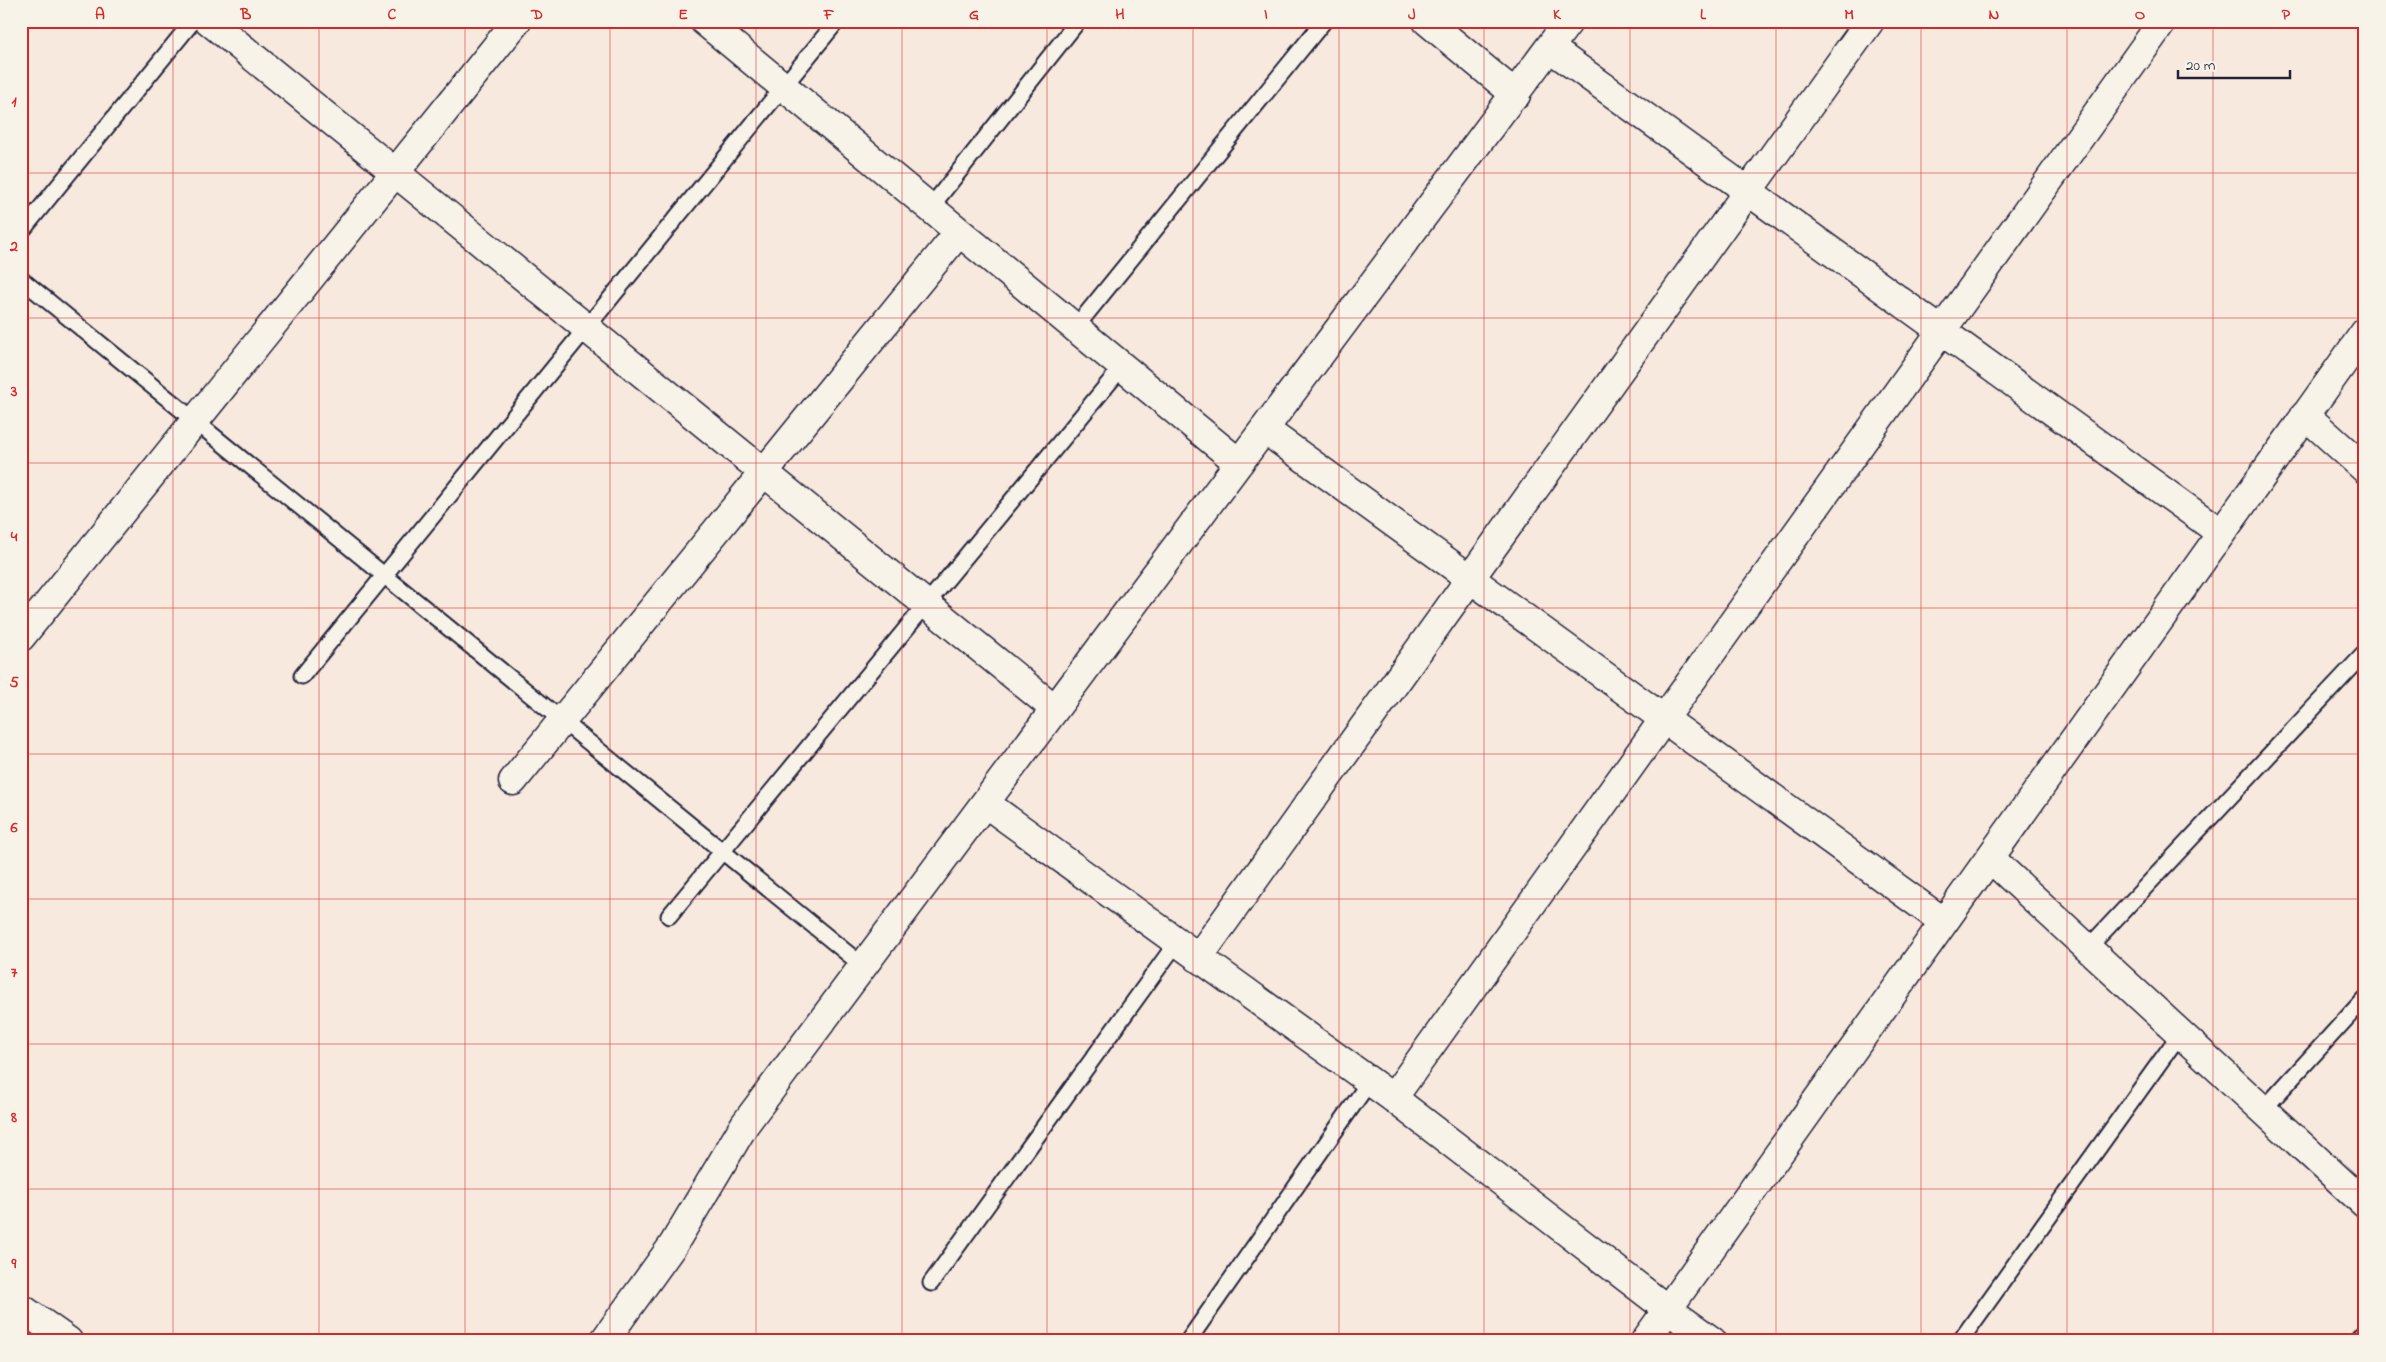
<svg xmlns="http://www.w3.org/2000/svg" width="2386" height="1362" viewBox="0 0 2386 1362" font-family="'Indie Flower',sans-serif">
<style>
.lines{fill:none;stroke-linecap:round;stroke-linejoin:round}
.service-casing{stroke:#22223b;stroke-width:19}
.minor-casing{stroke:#22223b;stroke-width:31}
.service{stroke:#f7f3e8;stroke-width:15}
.minor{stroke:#f7f3e8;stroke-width:28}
.grid{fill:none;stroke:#d62828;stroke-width:1;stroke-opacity:0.55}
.neatline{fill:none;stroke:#d62828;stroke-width:2}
.grid-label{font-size:16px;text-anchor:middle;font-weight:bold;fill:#d62828}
</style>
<rect width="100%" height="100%" fill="#f8e9de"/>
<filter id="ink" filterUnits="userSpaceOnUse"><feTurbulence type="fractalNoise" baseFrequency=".02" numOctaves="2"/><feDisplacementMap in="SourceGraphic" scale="10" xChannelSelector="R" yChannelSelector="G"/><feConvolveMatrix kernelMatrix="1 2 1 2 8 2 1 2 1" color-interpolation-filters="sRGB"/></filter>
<g filter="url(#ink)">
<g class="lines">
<defs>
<path id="service" d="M930 208 1078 21
M21 232 193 21
M21 279 863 966
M1075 328 1324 21
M302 676 837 21
M669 916 1122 367
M2088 948 2365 653
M2263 1110 2365 998
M931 1283 1177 942
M1188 1341 1370 1081
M1960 1341 2180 1034
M2357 1341 2365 1332"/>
<path id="minor" d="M209 21 1055 709
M704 21 1239 463
M1427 21 1516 95
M1550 48 2221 533
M2305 415 2365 469
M1264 429 1944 922
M21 637 517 21
M513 781 959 232
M985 803 1393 1098 1667 1309 1712 1341
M1990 858 2365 1204
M1198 958 1870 21
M1393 1098 2163 21
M21 1308 68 1341
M604 1341 673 1245 745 1124 1569 21
M1645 1341 2365 332"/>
</defs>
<!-- service casing -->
<use href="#service" class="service-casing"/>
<!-- minor casing -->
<use href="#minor" class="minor-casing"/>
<!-- service -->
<use href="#service" class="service"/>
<!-- minor -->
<use href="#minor" class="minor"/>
</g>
</g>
<!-- grid -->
<path class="grid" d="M173 21V1341M319 21V1341M465 21V1341M610 21V1341M756 21V1341M902 21V1341M1047 21V1341M1193 21V1341M1339 21V1341M1484 21V1341M1630 21V1341M1776 21V1341M1921 21V1341M2067 21V1341M2213 21V1341M21 173H2365M21 318H2365M21 463H2365M21 608H2365M21 754H2365M21 899H2365M21 1044H2365M21 1189H2365"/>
<!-- margin -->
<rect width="2386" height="1362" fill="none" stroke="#f7f3e8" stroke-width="55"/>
<!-- scale -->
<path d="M2178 70v8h112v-8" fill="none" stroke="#22223b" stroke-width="2.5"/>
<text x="2186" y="70" font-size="15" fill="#22223b" stroke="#f7f3e8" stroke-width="4" paint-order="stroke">20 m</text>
<rect x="28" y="28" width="2330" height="1306" class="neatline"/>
<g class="grid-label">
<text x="100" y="19">A</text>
<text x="246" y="19">B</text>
<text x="392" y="19">C</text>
<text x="537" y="19">D</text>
<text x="683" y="19">E</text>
<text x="829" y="19">F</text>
<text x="974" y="19">G</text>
<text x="1120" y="19">H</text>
<text x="1266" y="19">I</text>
<text x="1412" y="19">J</text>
<text x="1557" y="19">K</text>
<text x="1703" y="19">L</text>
<text x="1849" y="19">M</text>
<text x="1994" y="19">N</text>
<text x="2140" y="19">O</text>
<text x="2286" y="19">P</text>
<text x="14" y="106">1</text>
<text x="14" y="251">2</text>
<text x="14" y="396">3</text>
<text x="14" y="541">4</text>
<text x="14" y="687">5</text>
<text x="14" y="832">6</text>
<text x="14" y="977">7</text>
<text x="14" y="1122">8</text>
<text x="14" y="1268">9</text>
</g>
</svg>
